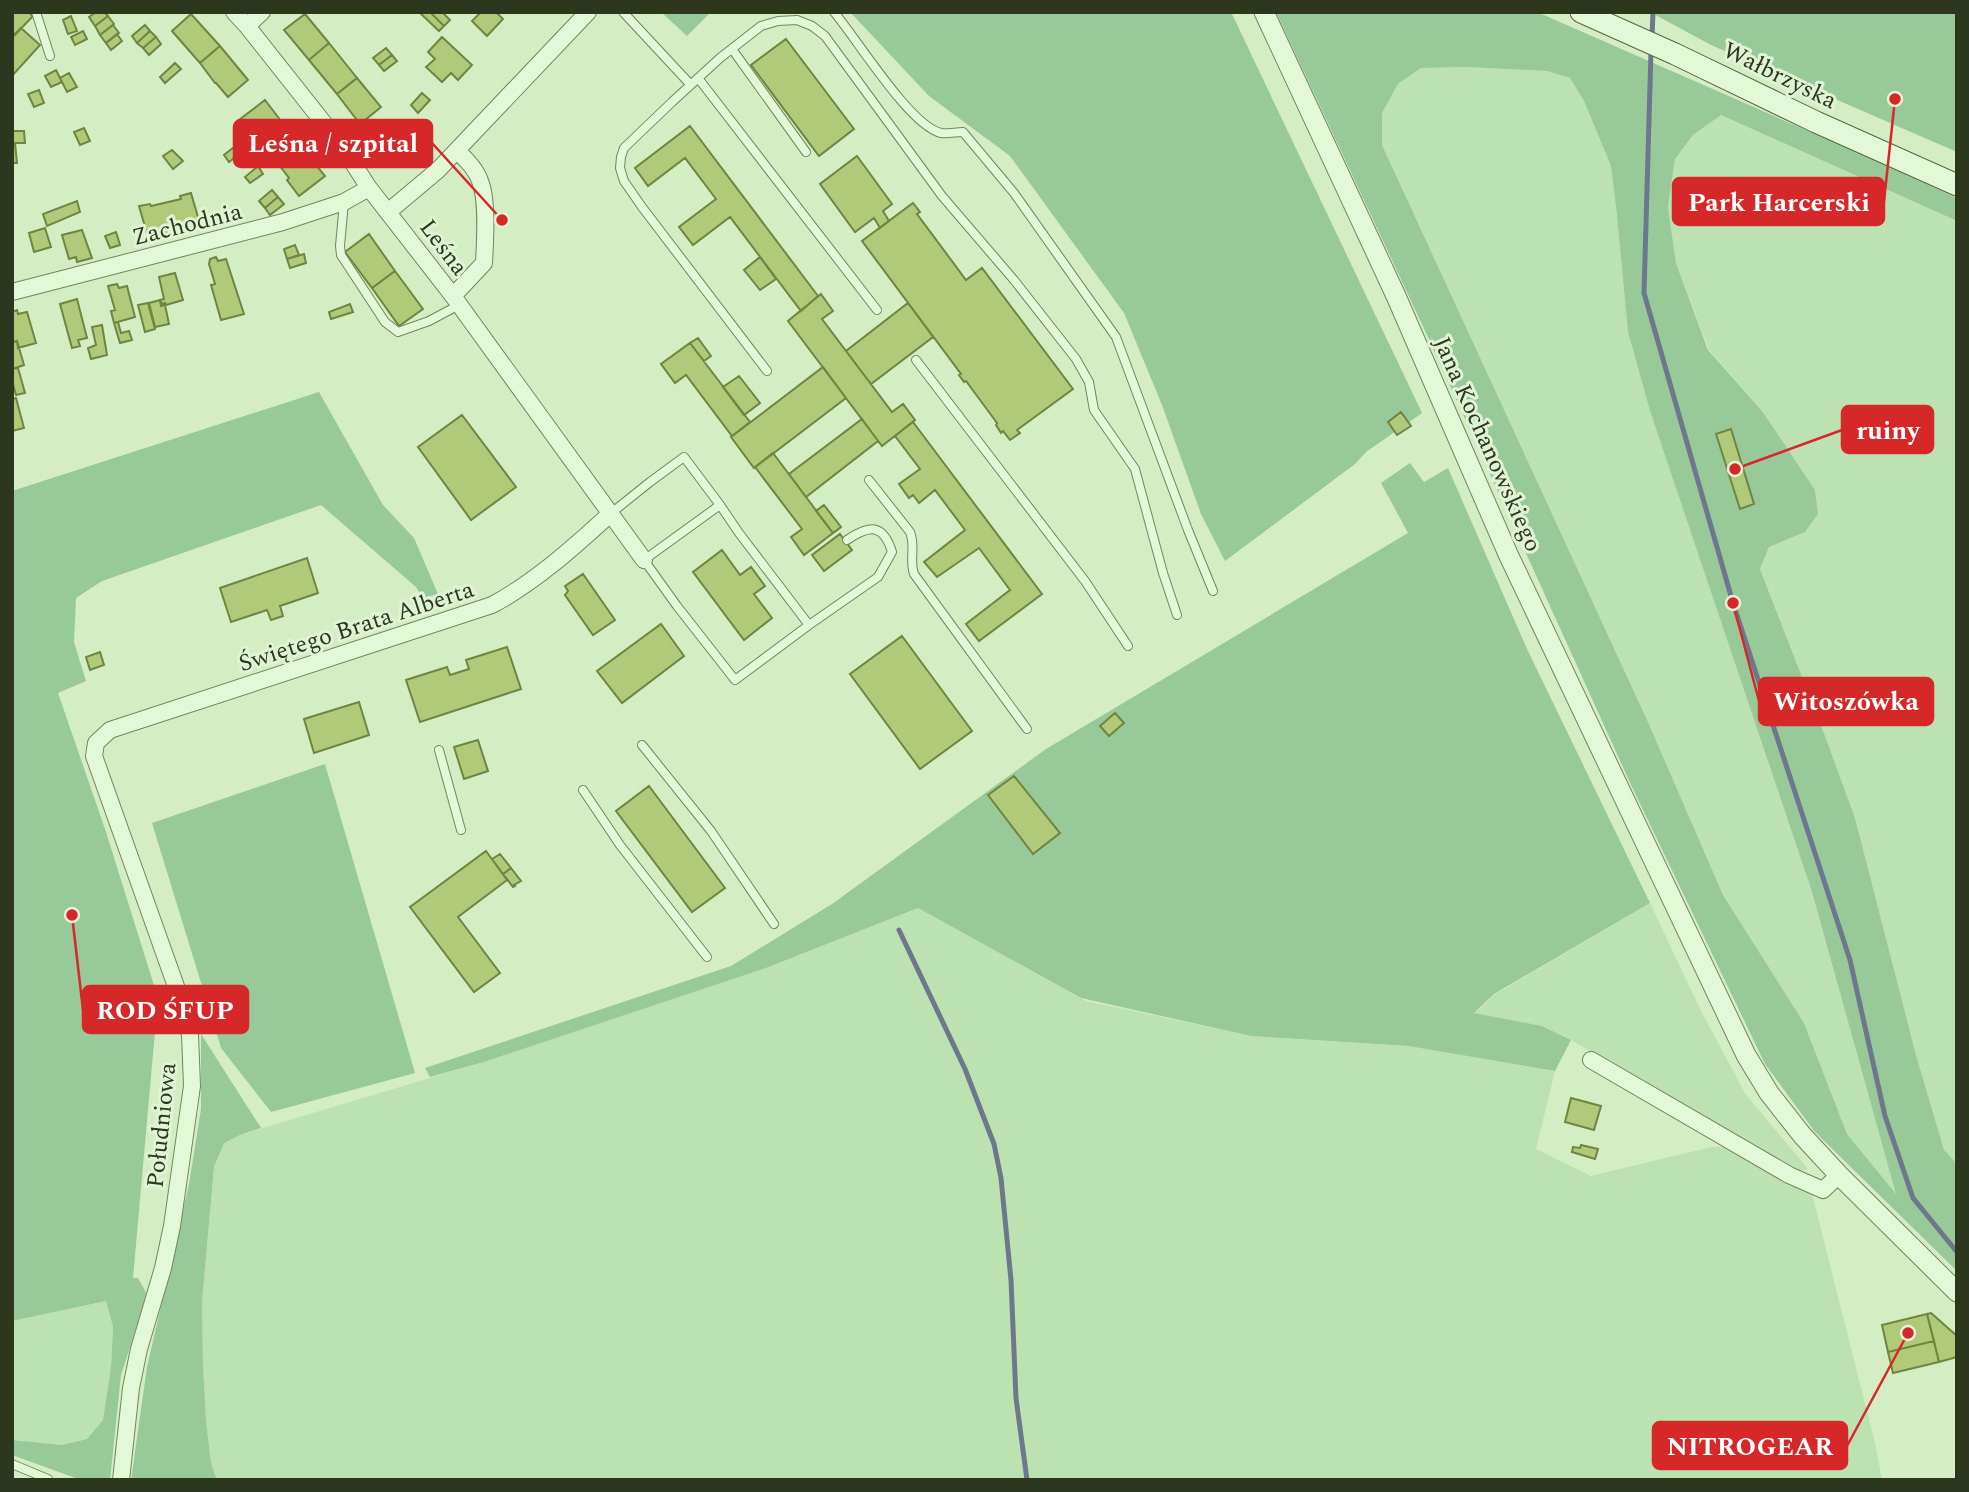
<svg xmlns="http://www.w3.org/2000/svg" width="1969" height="1492" viewBox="0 0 1969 1492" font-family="Spectral,serif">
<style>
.farmland{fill:#bde2b1}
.green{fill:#98ca99;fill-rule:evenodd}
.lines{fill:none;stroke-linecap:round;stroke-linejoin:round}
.stream{stroke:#6d788e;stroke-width:5}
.building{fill:#b0ca7a;stroke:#708541;stroke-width:2}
.service-casing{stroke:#73865b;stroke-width:10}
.minor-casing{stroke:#73865b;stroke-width:18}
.tertiary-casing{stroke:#73865b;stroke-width:21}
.secondary-casing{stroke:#57683e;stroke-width:23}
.service{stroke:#e3f8d6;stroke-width:8}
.minor{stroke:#e3f8d6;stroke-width:16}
.tertiary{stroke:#e3f8d6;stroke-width:19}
.secondary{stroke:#e3f8d6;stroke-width:21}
.labels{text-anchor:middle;stroke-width:6;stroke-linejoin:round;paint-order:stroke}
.street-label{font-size:24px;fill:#2d371e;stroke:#e0f4d3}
.leader{fill:none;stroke:#d62828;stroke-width:2.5}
.callout-dot{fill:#d62828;stroke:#e0f4d3;stroke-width:2.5}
.callout{fill:#d62828;stroke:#d62828;stroke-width:2.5}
.callout-label{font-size:26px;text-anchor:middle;font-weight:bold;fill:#fff}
</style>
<rect width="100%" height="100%" fill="#d4edc3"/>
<!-- farmland -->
<path class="farmland" d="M1467 67 1547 71 1570 78 1584 101 1611 166 1617 216 1628 332 1650 411 1812 892 1897 1196 1847 1134 1804 1023 1723 895 1648 722 1382 145V113L1398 84 1421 68Z
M1721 115 1957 221V1164L1944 1151 1916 1055 1855 818 1825 736 1760 569 1769 547 1805 532 1762 411 1709 350 1676 263 1668 207 1675 159 1693 135Z
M1650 903 1700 1009 1746 1095 1808 1169 1799 1171 1571 1040 1542 1026 1474 1014 1494 995Z
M918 908 1086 1001 1251 1036 1408 1046 1555 1071 1536 1149 1591 1176 1711 1147H1725L1812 1194 1875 1443 1882 1480H217L211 1463 206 1421 203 1365 202 1302 214 1167 224 1143 242 1134 484 1062 766 968Z
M106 1301 113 1327 111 1367 103 1420 87 1439 62 1445 12 1440V1321Z"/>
<!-- green -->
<path class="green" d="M661 12H711L687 36Z
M850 12H1231L1422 413 1366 452 1355 464 1225 561 1201 514 1162 405 1124 313 1010 156 929 96Z
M1276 12H1537L1879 162 1957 198V221L1721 115 1693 135 1675 159 1668 207 1676 263 1708 350 1762 411 1815 490 1818 514 1805 532 1769 547 1760 569 1825 736 1855 818 1916 1055 1944 1150 1957 1164V1271L1815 1132 1765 1064 1632 787 1427 335ZM1467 67 1547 71 1570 78 1584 101 1611 166 1617 216 1628 332 1650 411 1812 892 1896 1194 1847 1134 1804 1023 1723 895 1648 722 1382 145V113L1398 84 1421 68Z
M1650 12H1957V152L1711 45Z
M319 392 383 505 414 538 438 594 423 598 416 587 321 505 102 581 76 598 74 642 86 681 58 693 106 832 158 998 133 1278H138L147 1294 121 1375 110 1480H81L12 1455V1440L62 1445 87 1439 103 1420 111 1367 113 1327 106 1301 12 1321V491Z
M1410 463 1424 482 1448 468 1527 649 1650 903 1494 994 1474 1013 1542 1026 1571 1040 1555 1071 1408 1046 1251 1036 1081 998 918 908 766 968 484 1062 430 1077 425 1068 731 966 832 904 1046 749 1408 533 1381 483Z
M325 764 415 1073 271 1112 221 1048 152 823Z
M201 1034 261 1128 242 1134 224 1143 214 1167 202 1302 203 1365 206 1421 211 1463 217 1480H131L147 1367 189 1184 201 1109Z"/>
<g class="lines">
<!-- stream -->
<path class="stream" d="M1652 37 1653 12
M1651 51 1644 293 1733 603 1850 960 1885 1116 1913 1198 1957 1252
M899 930 965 1069 994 1144 1001 1178 1011 1280 1016 1398 1027 1480"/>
</g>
<!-- building -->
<path class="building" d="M12 12H28L33 16 15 35 12 33Z
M96 12H104L108 16 95 26 89 17Z
M419 12H430L444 26 439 31Z
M430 12H442L450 20 444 26Z
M481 12H496L503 19 487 36 472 21Z
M191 14 220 46 200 63 172 31Z
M305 14 329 43 309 60 284 30Z
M71 16 77 31 68 34 63 20Z
M108 16 114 24 100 35 95 26Z
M113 25 119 33 106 43 100 35Z
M145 25 150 31 137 43 132 36Z
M21 28 40 45 12 76V37Z
M83 31 87 39 75 45 71 37Z
M150 31 156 37 143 48 137 43Z
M117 34 122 41 111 50 106 43Z
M156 37 161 44 149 55 143 48Z
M442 37 472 65 458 80 451 73 442 82 426 67 435 59 428 52Z
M786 39 854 129 819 156 751 65Z
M329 43 357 78 337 94 309 60Z
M220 46 248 80 228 97 216 83H215L200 63Z
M386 48 392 55 379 65 373 58Z
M392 55 397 61 384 71 379 65Z
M175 63 181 69 165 83 160 77Z
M56 70 62 82 51 87 45 76Z
M69 73 77 87 67 92 60 78Z
M357 78 381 107 360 124 337 94Z
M39 90 44 103 34 107 28 94Z
M422 93 430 100 418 113 411 105Z
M265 100 294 138 272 156 254 134 252 136 239 120Z
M690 126 818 296 801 311 730 217 693 245 679 227 716 199 685 158 648 186 635 168Z
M84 128 90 141 80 145 74 132Z
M12 131H24L25 143H15L17 163H12Z
M294 138 325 176 299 196 287 180 289 178 272 156Z
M238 144 243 151 229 162 224 155Z
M172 150 183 161 173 169 163 156Z
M857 156 892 204 883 211 889 221 880 228 874 218 855 232 820 184Z
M258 166 263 174 250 183 245 177Z
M272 190 278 197 265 208 259 201Z
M191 193 200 224 148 237 139 206 150 204 151 206 181 199 180 196Z
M278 197 284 204 270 215 265 208Z
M77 201 80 212 47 226 43 214Z
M913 203 920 212 917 214 966 280 982 268 1073 389 1017 430 1020 433 1010 440 1003 431 1001 433 996 425 997 423 966 381 964 382 959 375 961 374 862 241Z
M45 228 51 247 34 252 29 233Z
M82 230 92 258 77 262 76 257 69 259 62 235Z
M116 232 120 245 110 248 105 236Z
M369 234 395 271 372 288 345 252Z
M295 245 299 255 287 259 284 249Z
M304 254 306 263 290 268 287 259Z
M216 257 218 261 226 259 244 314 221 320 211 285 215 284 209 264 210 259Z
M760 257 776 279 760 290 744 270Z
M395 271 423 309 399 326 372 288Z
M175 273 183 300 166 305 165 303 162 304 160 300 164 299 159 277Z
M117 284 119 288 127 286 135 317 114 323 111 311 115 310 108 286Z
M821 294 833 311 822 319 892 412 903 404 915 420 882 446 788 321Z
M77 299 87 338 78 340 80 346 72 348 60 304Z
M160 300 161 306 165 305 169 324 155 327 149 303Z
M148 303 155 329 145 332 138 305Z
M908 303 933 337 871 384 846 351Z
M350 304 353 312 331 319 329 312Z
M17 310 18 314 27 312 36 343 18 348 17 341 13 342 12 312Z
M118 322 121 333 129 331 132 340 120 343 114 323Z
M102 325 107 355 91 359 88 348 96 345 92 327Z
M698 338 711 356 704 361 690 343Z
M17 341 24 365 12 369V342Z
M690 343 750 422 732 436 686 375 675 383 661 364Z
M823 367 846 398 754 468 731 437Z
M18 368 25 393 16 395 12 381V369Z
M739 376 760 403 744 415 723 387Z
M16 398 24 428 12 431V399Z
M1401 412 1411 426 1397 435 1388 422Z
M462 415 516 487 471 520 418 447Z
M862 419 878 441 806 497 789 474Z
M913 422 1042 594 979 641 966 624 1010 590 979 548 937 577 924 562 965 530 935 490 919 503 913 495 909 498 899 484 920 469 895 436Z
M1731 429 1754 504 1740 509 1716 434Z
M773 453 833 533 804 555 791 537 802 529 755 467Z
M824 505 841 527 833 533 816 511Z
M840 534 852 550 824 571 812 555Z
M722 550 740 575 751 567 765 586 754 594 772 618 744 640 693 572Z
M307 558 318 593 280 606 283 616 271 620 267 610 231 622 220 588Z
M583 574 615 620 593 635 565 595 568 591 565 586Z
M661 624 684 656 622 703 597 671Z
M902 636 972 731 920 769 850 674Z
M507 647 521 689 420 722 406 680 447 667 450 675 469 669 466 660Z
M100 652 104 665 90 670 86 657Z
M359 702 369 735 314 753 304 719Z
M1115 713 1124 723 1109 736 1100 726Z
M478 740 488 771 464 779 454 747Z
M1014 776 1060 833 1033 854 988 795Z
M649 786 725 888 692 912 616 811Z
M486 851 507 880 458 917 500 973 474 992 410 907Z
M500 854 511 868 503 874 492 859Z
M511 868 521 881 514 885 515 886 513 887 503 874Z
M1571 1098 1601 1106 1594 1130 1565 1122Z
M1581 1145 1598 1149 1595 1159 1572 1152 1573 1147 1580 1148Z
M1931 1313 1957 1336V1357L1939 1362 1927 1314Z
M1927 1314 1934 1341 1888 1352 1882 1325Z
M1934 1341 1939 1362 1893 1373 1888 1352Z"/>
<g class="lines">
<defs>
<path id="service" d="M36 12 50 56
M623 12 690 84
M834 12C857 39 910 126 941 133 948 134 956 132 963 132L1014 193 1116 337 1188 530 1213 591
M732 49 806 152
M698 78 877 310
M344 202 340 246 341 255 385 322 398 332 429 321 459 305
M916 360 1085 581 1128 646
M767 371 642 207 624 181 620 168 621 157 624 148 672 102 720 58 761 26 778 21 797 20 812 26 825 36 942 196 1014 280 1076 359 1089 382 1094 410 1135 469 1163 573 1177 615
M869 480 910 532C916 547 909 559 914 574L1027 729
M720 505 739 533 809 625
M610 514 650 482 684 457 720 505 644 560 677 606 735 680 809 625 878 577 892 552C883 523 869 525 847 540
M642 745 711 831 774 924
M439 750 461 830
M583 790 620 845 707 957
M12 1464 48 1479"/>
<path id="minor" d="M234 12 247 26 342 146 369 188 453 296 644 560
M247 26 262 12
M388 212 438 170 588 12
M12 292 283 222 344 202 369 188
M453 296 484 263C485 242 488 200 480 181 476 169 466 159 457 151
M1591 1060 1789 1175 1823 1190 1839 1175
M121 1480 131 1388 139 1349 163 1268 172 1226 192 1086 190 1035 183 1006 94 756 96 743 110 730 492 605C535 582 574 547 610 514"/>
<path id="tertiary" d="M1264 12 1396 296 1508 554 1746 1055 1769 1093 1802 1135 1839 1175 1957 1292"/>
<path id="secondary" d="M1581 12 1675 54 1816 122 1957 185"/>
</defs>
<!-- service casing -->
<use href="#service" class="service-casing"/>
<!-- minor casing -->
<use href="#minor" class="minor-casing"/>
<!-- tertiary casing -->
<use href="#tertiary" class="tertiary-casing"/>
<!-- secondary casing -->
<use href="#secondary" class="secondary-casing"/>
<!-- service -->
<use href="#service" class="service"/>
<!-- minor -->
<use href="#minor" class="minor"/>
<!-- tertiary -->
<use href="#tertiary" class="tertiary"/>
<!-- secondary -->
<use href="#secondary" class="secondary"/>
</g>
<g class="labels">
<!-- street labels -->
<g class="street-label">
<text transform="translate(1780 75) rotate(26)" y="8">Wałbrzyska</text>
<text transform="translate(187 224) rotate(-14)" y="8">Zachodnia</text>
<text transform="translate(444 247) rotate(53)" y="8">Leśna</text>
<text transform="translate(1488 444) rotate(66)" y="8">Jana Kochanowskiego</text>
<text transform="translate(356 626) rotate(-18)" y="8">Świętego Brata Alberta</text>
<text transform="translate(161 1125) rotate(-84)" y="8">Południowa</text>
</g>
</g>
<!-- callouts -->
<path class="leader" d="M502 220L432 143M1895 99L1884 201M1735 469L1842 430M1733 603L1759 701M72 915L83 1010M1908 1333L1847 1446"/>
<g class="callout-dot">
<circle cx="502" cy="220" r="7"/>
<circle cx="1895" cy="99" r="7"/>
<circle cx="1735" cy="469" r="7"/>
<circle cx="1733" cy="603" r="7"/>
<circle cx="72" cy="915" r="7"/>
<circle cx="1908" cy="1333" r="7"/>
</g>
<g class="callout">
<rect x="234" y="120" width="198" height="47" rx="7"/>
<rect x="1673" y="178" width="211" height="47" rx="7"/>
<rect x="1842" y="406" width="91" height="47" rx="7"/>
<rect x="1759" y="678" width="174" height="47" rx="7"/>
<rect x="83" y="986" width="165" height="47" rx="7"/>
<rect x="1653" y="1422" width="194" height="47" rx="7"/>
</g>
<g class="callout-label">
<text x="333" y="152">Leśna / szpital</text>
<text x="1779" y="211">Park Harcerski</text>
<text x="1888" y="439">ruiny</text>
<text x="1846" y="710">Witoszówka</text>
<text x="165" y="1019">ROD ŚFUP</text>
<text x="1750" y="1455">NITROGEAR</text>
</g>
<!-- border -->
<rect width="1969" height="1492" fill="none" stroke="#2d371e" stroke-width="28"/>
</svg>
